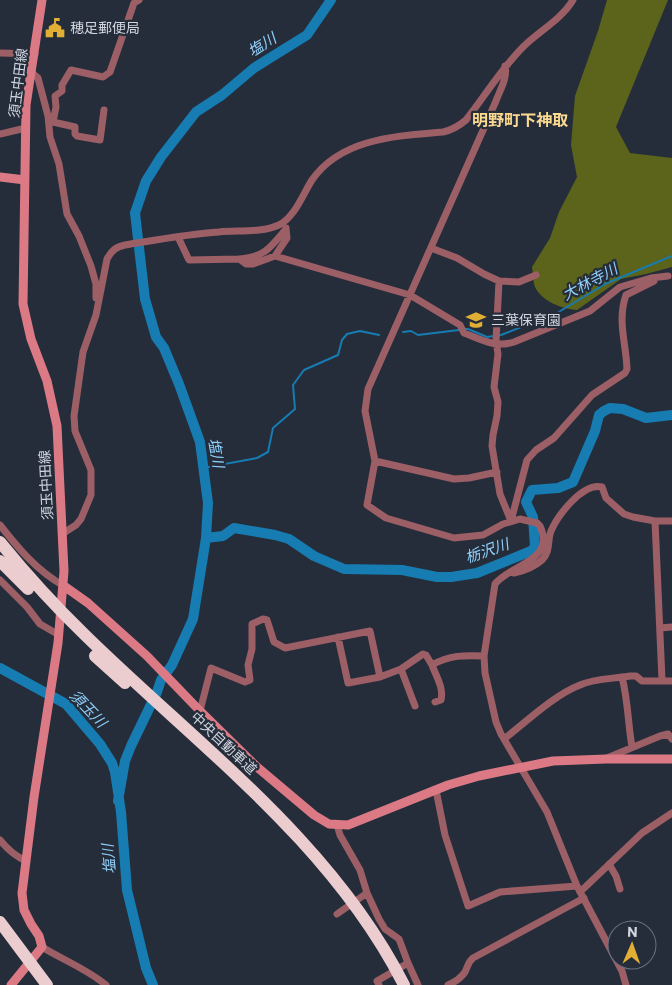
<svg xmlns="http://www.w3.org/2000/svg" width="672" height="985" viewBox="0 0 672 985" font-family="Commissioner,'Noto Sans JP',sans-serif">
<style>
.forest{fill:#5c631a}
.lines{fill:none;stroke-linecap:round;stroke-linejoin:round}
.stream{stroke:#167cb1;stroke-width:2}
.river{stroke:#167cb1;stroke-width:10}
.street{stroke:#9d5f66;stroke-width:7}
.secondary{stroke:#db7a85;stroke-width:9}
.highway{stroke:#eccdcf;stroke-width:12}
.labels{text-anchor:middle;stroke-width:4.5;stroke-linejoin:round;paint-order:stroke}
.poi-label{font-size:14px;fill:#d1d6e0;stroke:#252d3b;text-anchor:start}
.street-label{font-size:14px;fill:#d1d6e0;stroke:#252d3b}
.water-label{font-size:15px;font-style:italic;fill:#91d1fc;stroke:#252d3b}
.quarter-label{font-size:16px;font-weight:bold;fill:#fbd98f;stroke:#252d3b}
</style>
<rect width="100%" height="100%" fill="#252d3b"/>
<!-- forest -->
<path class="forest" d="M607 0H668L616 127 630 153 672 158V267L646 274 621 279 577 310C563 309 542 302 535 287 533 282 533 273 532 267L550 238 559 212 577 177 571 145 575 96 598 31Z"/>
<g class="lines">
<!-- stream -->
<path class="stream" d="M464 329H468L487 337 501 335 557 313 605 284 672 256
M403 332 411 331 418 335 459 330
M203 468 257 458 268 452 273 428 295 409 293 385 304 370 338 355 342 340 347 334 360 331 379 335"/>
<!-- river -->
<path class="river" d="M206 538 223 536 234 528 275 535 289 539 314 556 344 569 402 570 437 577H451L477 573 531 551 535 547 533 517 526 502 532 490 558 488 573 482 595 431 599 415 604 411 610 408 623 409 646 418 672 415
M0 668 66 704 100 744 112 763 115 772 121 812 127 890 146 968 153 985
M118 801 125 761 131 746 157 692 161 680 172 665 193 619 206 538 208 503 200 442 179 384 164 348 156 337 145 299 135 213 146 181 161 157 196 112 222 95 254 68 307 35 331 0"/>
<!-- street -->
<path class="street" d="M0 53 35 54
M505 66C508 77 500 90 496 101L368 389 365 411 375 461 367 505 386 518 454 538 483 535 503 524 520 519 537 523 540 526C556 561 511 564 495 584L484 656 485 673 496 722 501 734 547 812 577 886 622 971 626 985
M32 73 38 78 48 116 50 137 59 164 67 214 79 236 91 266 96 284V298
M53 122 75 127V134L77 136 100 140 104 110
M49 123 53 122 56 107 55 96 62 91V85L71 70 103 77 110 72 134 3 139 0
M0 134 26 128
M178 237 189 260 239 259 246 264H253L275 256 410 295 460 325 464 333C482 340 495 348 514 342L590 311 620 287 651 278 668 276
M431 248 457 258 484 274 499 281 519 282 536 275
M275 256 287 238 286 228
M239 259C265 257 270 248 286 229
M499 281 496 341 498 354 494 387 498 402 497 416 493 435 492 446 500 494 511 521
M375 461 454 479 469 478 497 472
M511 521 527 460 536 450 554 438 592 395 625 373 627 369C626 342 617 321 626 295L654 281
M655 521 662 680
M0 525C18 548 37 571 64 586
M62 534 76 525 81 519 91 495V470L75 431 74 416 83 352 96 315 107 259C112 250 116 247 125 245 156 240 188 234 219 232 238 230 261 233 279 225 295 217 303 194 312 180 341 138 397 136 443 132 452 130 459 126 466 120 485 96 501 69 523 47 539 31 561 20 573 0
M514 573C523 571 534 567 542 560 551 551 547 541 551 531 558 515 583 482 602 487L606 498 624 514 633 517 655 521H672
M0 580 27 607 40 624 59 635
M660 628 672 627
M338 637 348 683 380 677 401 669 423 654 426 655 432 665C449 655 465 655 484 656
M432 665C436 676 444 688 441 700L435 702
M401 669 415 706
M622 677C628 700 628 724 632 747
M200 711 211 668 245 682 250 680 248 665 252 649V624L263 619 267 620 274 642 285 648 370 631 380 677
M504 739C526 722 554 695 580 685 595 678 614 679 630 676H636L642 681H672
M607 758 660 736 668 734 672 739
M436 790 445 835 468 906 500 892 577 886
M337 825 340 835 360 870 367 893 379 919 385 929 399 939 408 963 418 985
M0 840C7 849 15 856 26 861
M609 864 616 876 620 889
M580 892 642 833 672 813
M337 914 367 893
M42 947C63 960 87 969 106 985
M379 985 377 981 408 963
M448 985C455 982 461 978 465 972 468 966 468 962 473 958L584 898"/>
<!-- secondary -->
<path class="secondary" d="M0 177 25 180
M64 586 88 603 147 656 200 711 257 767 314 815 329 824 348 825 448 785 479 776 553 761 606 759H672
M11 985 42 947 39 936 31 924 24 910 22 893 34 797 58 643 64 571 57 426 47 381 31 339 23 304 26 105 42 0"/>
<!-- highway -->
<path class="highway" d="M0 542C26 574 54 605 84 634 197 745 331 841 404 985
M0 561 28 589
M95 656 125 683
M0 922 47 985"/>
</g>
<!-- icons -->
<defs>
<symbol id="civic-bare" viewBox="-9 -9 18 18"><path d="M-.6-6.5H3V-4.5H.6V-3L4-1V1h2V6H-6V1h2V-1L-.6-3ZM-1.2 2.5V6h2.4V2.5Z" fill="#e1af34" stroke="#252d3b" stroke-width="2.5" paint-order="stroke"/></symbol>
<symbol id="school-bare" viewBox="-9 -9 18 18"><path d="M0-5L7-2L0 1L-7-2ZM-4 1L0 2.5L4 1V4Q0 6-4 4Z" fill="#e1af34" stroke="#252d3b" stroke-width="2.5" paint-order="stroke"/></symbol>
</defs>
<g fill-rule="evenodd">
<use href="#civic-bare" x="41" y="14" width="28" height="28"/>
<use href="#school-bare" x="462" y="306" width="28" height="28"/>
</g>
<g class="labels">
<!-- poi labels -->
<g class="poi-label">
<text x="70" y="33">穂足郵便局</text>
<text x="491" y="325">三葉保育園</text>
</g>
<!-- street labels -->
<g class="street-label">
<text transform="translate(18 83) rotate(-83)" y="5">須玉中田線</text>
<text transform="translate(46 485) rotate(-93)" y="5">須玉中田線</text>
<text transform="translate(224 743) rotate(43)" y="5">中央自動車道</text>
</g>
<!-- water labels -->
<g class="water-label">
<text transform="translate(262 45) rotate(-32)" y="5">塩川</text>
<text transform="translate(590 282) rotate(-28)" y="5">大林寺川</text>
<text transform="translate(216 453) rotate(80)" y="5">塩川</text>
<text transform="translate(487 551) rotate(-19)" y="5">栃沢川</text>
<text transform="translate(88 709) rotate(46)" y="5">須玉川</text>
<text transform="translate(109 859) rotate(-95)" y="5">塩川</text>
</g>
<!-- quarter labels -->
<g class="quarter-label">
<text x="520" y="126">明野町下神取</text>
</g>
</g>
<!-- north arrow -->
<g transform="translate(632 945) rotate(2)"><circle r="24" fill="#252d3b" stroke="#6a717d"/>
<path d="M0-4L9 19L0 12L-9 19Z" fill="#e1af34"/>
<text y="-8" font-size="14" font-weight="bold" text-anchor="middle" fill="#d1d6e0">N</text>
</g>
</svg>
